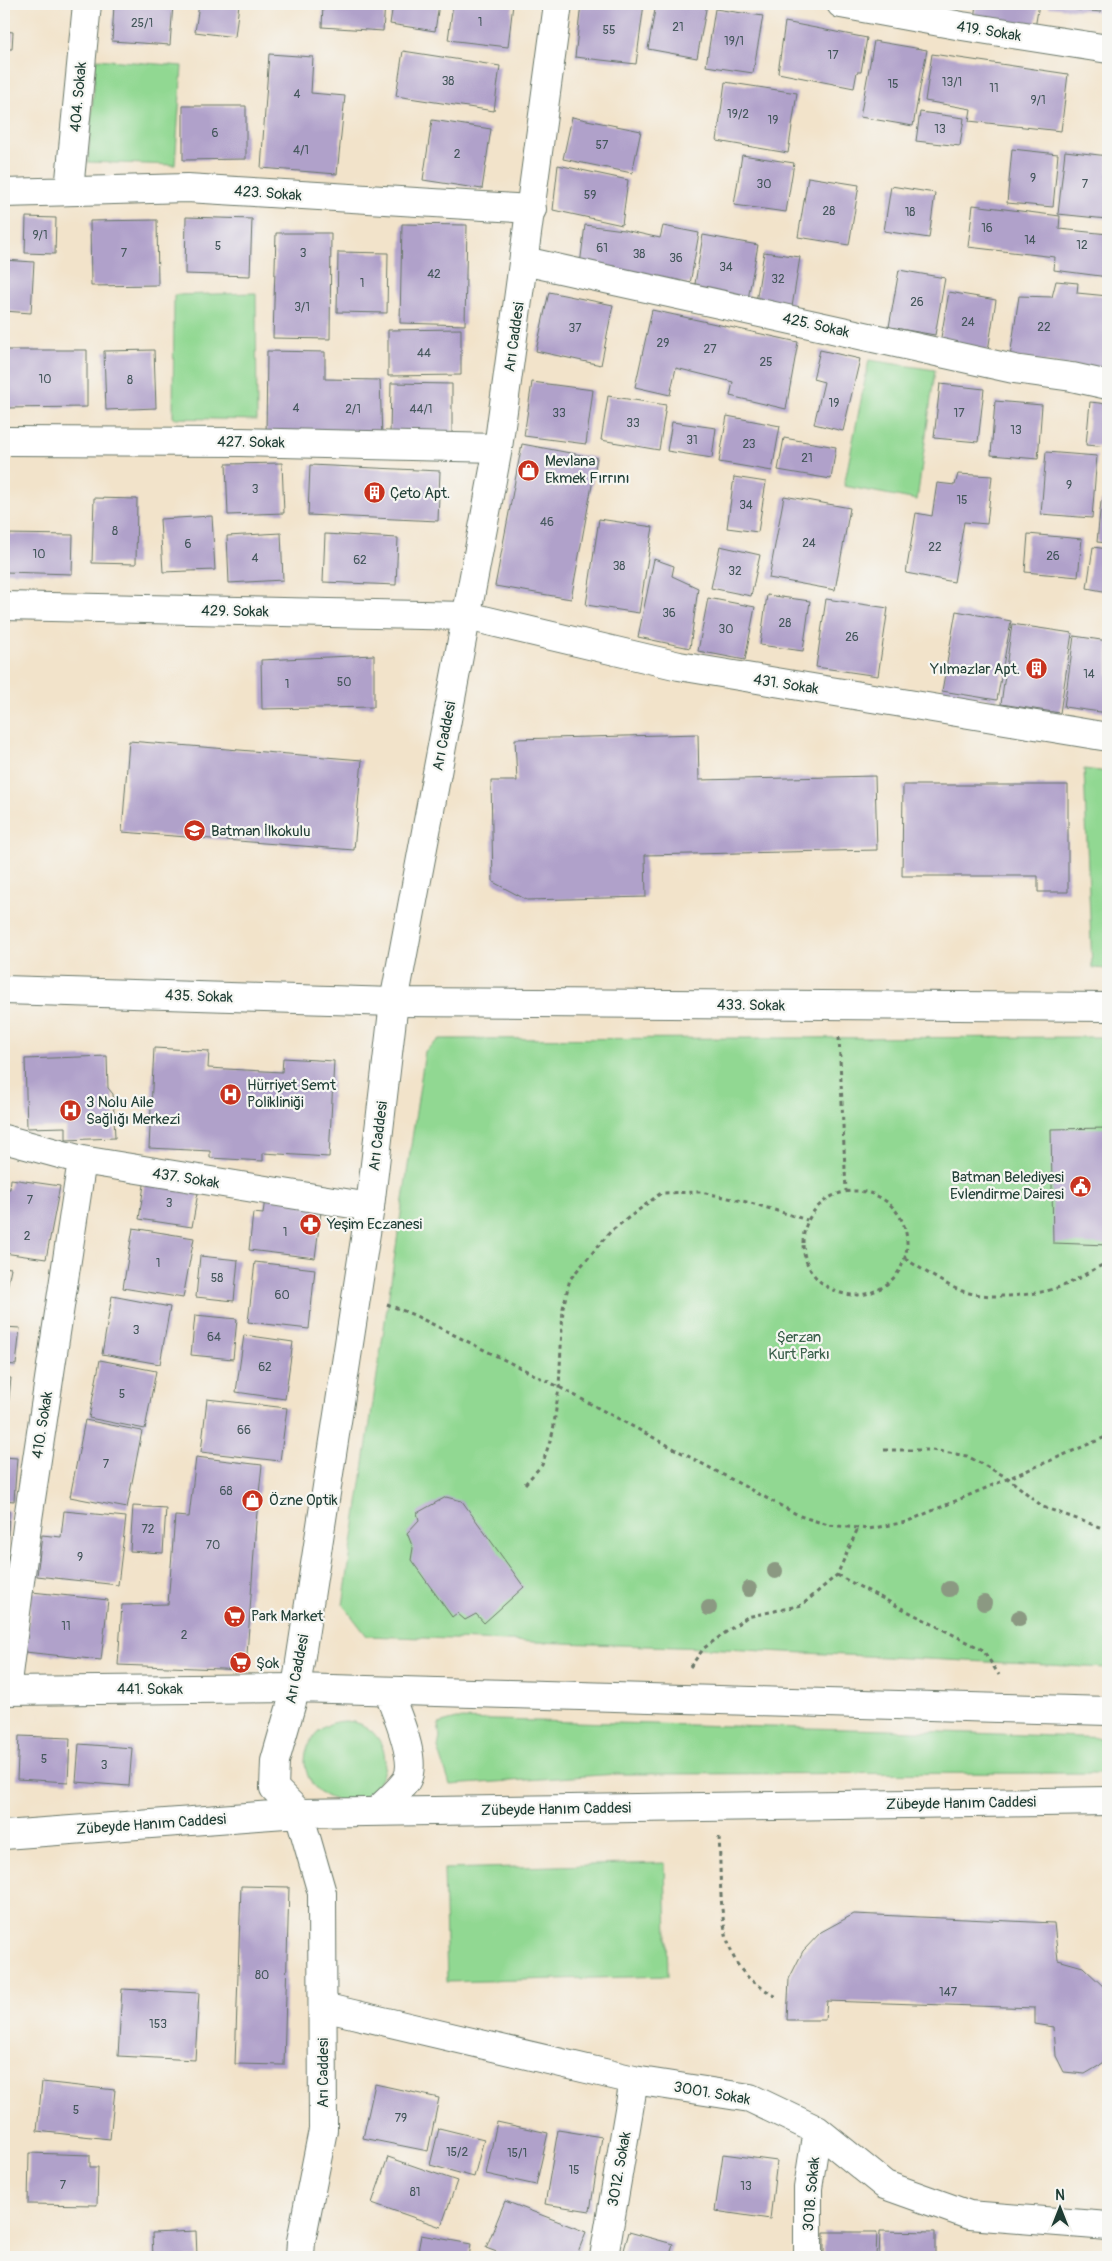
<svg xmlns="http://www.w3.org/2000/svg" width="1112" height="2261" viewBox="0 0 1112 2261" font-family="Pangolin,sans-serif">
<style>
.green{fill:#91d892;stroke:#588a63}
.building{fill:#b0a1ca}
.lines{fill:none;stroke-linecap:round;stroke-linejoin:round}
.minor-casing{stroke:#697768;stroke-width:30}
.tertiary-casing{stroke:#697768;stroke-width:30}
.path{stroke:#697768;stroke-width:3;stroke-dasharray:4 4;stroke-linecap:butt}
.minor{stroke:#fff;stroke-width:28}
.tertiary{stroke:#fff;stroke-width:28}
.tree{fill:#8b9982}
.labels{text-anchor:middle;stroke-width:4.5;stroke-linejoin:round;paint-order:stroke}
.number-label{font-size:12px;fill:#43565a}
.street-label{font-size:15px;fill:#1f3d34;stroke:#f6f6f2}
.poi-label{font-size:15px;fill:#1f3d34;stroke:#f6f6f2;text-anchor:start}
.park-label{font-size:15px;fill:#365c47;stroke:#f6f6f2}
</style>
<rect width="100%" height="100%" fill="#f6f6f2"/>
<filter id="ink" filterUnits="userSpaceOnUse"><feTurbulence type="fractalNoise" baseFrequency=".02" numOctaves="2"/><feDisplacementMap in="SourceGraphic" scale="10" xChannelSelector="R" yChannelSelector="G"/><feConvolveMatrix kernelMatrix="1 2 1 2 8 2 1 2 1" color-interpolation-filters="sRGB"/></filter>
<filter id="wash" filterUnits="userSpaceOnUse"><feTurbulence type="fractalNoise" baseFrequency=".0096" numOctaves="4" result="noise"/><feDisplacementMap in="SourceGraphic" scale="20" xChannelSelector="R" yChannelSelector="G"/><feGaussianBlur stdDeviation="1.12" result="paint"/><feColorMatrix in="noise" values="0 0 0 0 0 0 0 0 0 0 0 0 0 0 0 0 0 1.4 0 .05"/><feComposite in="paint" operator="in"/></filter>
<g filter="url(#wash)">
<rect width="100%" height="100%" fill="#f2e3ca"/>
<!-- green -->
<path class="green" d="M96 59 182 66 175 165 88 162Z
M256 293 257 420 173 418 174 295Z
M869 360 935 370 917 500 844 486Z
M1084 769 1108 772V969L1092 968Z
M1108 1037V1668L704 1648 367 1636 343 1605 425 1051 440 1039Z
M457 1719 887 1730 1108 1738V1773L617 1774 450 1785 438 1748 440 1737 438 1724Z
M305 1761a40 40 0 1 1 80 0a40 40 0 1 1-80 0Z
M665 1863 668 1976 447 1982 444 1869Z"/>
<g id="blocks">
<!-- building -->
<path class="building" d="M114 4H173L170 45 112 41Z
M199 4H239L235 37 195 32Z
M323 4H385L383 31 322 27Z
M393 4H439L435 31 390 24Z
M453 4H513L508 47 448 40Z
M581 4H644L636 64 575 57Z
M656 4H707L697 58 648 49Z
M976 4H1039L1035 28 974 19Z
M1048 4H1102L1101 12 1048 7Z
M715 9 763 16 753 73 706 66Z
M785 22 867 38 861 72H857L854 88 778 73Z
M4 31 13 32 12 49H4Z
M874 41 927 50 913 126 860 117Z
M403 51 500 66 494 111 396 96Z
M269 54 313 57 311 93 345 96 337 174 261 168Z
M932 54 1068 74 1061 131 969 121 971 109 925 101Z
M725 82 797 93 788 153 717 141Z
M183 106H246V159L183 160Z
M920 112 964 118 960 146 916 141Z
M572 117 641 131 632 173 563 159Z
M432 120 491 129 482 189 423 180Z
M1012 149 1058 154 1053 207 1007 203Z
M1065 151 1108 156 1107 219 1058 214Z
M742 155 794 163 786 212 734 205Z
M558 165 628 180 622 225 553 210Z
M808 177 859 185 849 245 798 237Z
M891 186 935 193 929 238 884 231Z
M973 205 1060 216 1059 229 1108 234V277L1054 270 1055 257 968 247Z
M26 217 56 218 55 254 25 253Z
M186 217 252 219 250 276 185 274Z
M157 220 158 285 91 286 90 221Z
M402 224 467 225 465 325 400 323Z
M585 225 624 230 660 238 663 226 699 233 690 284 580 265Z
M276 233H331L330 339 273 338Z
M703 235 758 245 748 299 694 290Z
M338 252 388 253 387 313 337 312Z
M764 252 800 257 792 307 756 302Z
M4 260 34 262 31 313 4 311Z
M899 270 945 278 935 335 889 327Z
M1056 281 1078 283 1077 293 1108 296V371L1010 357 1019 296 1052 297Z
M549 292 613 305 601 365 536 351Z
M949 292 996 300 988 351 940 343Z
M652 310 798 342 786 409 730 396 733 382 676 368 670 395 635 387Z
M461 329V375L388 376V330Z
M4 350H87V407L4 408Z
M154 350 156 408 106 410 104 351Z
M820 350 860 359 843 431 814 424 824 382 813 379Z
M267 351 325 352V379L380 380 382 438H266Z
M532 382 593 390 586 444 524 436Z
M391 383 452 384V435L390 434Z
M940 384 984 389 978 442 934 438Z
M608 396 666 405 659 450 601 440Z
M995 401 1042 405 1038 459 991 455Z
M1090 402 1108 404V447L1086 445Z
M727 416 780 426 772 471 719 462Z
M672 422 716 428 712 458 667 451Z
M784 438 836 447 831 479 778 470Z
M522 444 597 458 571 599 495 586Z
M1046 452 1097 456 1092 518 1041 514Z
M282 463 284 513 228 515 226 464Z
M310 465 440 471 438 521 308 515Z
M958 474 992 476 987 524 964 522 954 582 906 573 916 513 932 516 937 483 955 485Z
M734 477 766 482 758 532 727 528Z
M784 496 850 508 835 590 769 578Z
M94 498 137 499 136 564 92 563Z
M1101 501 1108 502V543L1097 542Z
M212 516 215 570 163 572 160 519Z
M599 519 653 527 639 613 586 605Z
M281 533 283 580 229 583 227 536Z
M6 534 73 535 72 574 5 572Z
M325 534 398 538 396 585 323 582Z
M1028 534 1082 539 1078 577 1025 572Z
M720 546 760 555 751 596 711 588Z
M1093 547 1108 549V592L1087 588Z
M654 559 674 566 672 576 698 588 690 648 638 637Z
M767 595 810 601 803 651 760 645Z
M708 598 755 607 745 660 698 651Z
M826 599 888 608 878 676 816 667Z
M956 611 1011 621 997 700 942 691Z
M1012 624 1072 633 1060 713 1001 704Z
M1074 636 1108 641V713L1064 707Z
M374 655V707L262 709 261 660Z
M698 734 699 780 875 776 877 850 645 855 646 897 527 900 493 882 491 781H517L515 739Z
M129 741 362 760 354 850 122 832Z
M903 785H1068V892H1038V876H902Z
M154 1048 209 1051 208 1068 282 1072 283 1058 334 1061 329 1157 263 1153V1161L210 1158V1151L149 1148Z
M107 1056 108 1088 113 1094 115 1138 66 1140V1127L27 1128 25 1059Z
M1108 1128V1245L1053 1243 1051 1129Z
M145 1178 199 1187 192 1227 139 1219Z
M11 1179 60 1186 46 1259 4 1253V1189H10Z
M265 1198 322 1204 315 1258 249 1250 253 1213 263 1214Z
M133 1228 194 1238 183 1298 123 1288Z
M200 1256 238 1260 234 1301 196 1297Z
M255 1262 315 1269 309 1329 248 1322Z
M4 1267 11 1268 5 1298H4Z
M112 1296 170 1307 160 1364 102 1354Z
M195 1315 237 1319 233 1359 191 1355Z
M4 1327 20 1328 16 1365 4 1364Z
M244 1335 293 1342 285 1399 236 1392Z
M100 1360 156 1371 145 1429 89 1418Z
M4 1378H11L5 1435H4Z
M207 1399 287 1408 280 1461 201 1452Z
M85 1420 142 1431 127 1508 70 1497Z
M4 1457 17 1458 14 1501 4 1500Z
M196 1457 262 1465 256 1522 246 1670 118 1665 122 1605 168 1604 175 1516 189 1517Z
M446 1497 462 1501 524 1587 484 1623 476 1614 465 1620 457 1613 452 1617 411 1560 413 1548 407 1533 419 1520 417 1513Z
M133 1506 166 1508 163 1553 130 1551Z
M4 1510 9 1511 7 1563 4 1562Z
M64 1511 126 1517 118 1585 37 1576 42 1535 61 1537Z
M32 1592 108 1600 101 1660 25 1652Z
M19 1736 70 1738 68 1782 17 1779Z
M79 1744 132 1748 129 1786 76 1782Z
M241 1886 289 1887 284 2065 235 2064Z
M854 1914 1054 1923 1058 1960 1083 1967 1106 1989 1108 1996V2057L1102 2064 1085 2074 1064 2072 1056 2056 1054 2027 1035 2024V2008L827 2001 825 2020H787L789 1979 803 1951 821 1932Z
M122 1989 199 1993 195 2060 118 2056Z
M42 2082 115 2090 110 2139 37 2131Z
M375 2084 439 2098 428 2151 363 2138Z
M497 2122 548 2133 536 2185 486 2174Z
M439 2128 484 2139 474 2177 430 2165Z
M558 2130 602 2137 590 2211 545 2204Z
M29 2153 90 2155V2167H98L97 2205 28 2204Z
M723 2154 777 2161 770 2219 715 2211Z
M388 2157 457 2181 441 2227 372 2203Z
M505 2201 586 2232 576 2257H510L486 2248Z
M196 2231 197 2257H153L152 2233Z
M880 2231 935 2232V2257H879Z
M629 2232 673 2244 669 2257H622Z
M824 2232H877L876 2257H824Z
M421 2235 471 2244 469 2257H417Z"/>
</g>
</g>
<g filter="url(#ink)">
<use href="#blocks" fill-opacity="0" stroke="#697768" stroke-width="1"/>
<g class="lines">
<defs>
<path id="minor" d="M841 4 962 26 1108 49
M69 190 87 4
M4 193 187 188 532 209
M524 261 1014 369 1072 377 1108 385
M4 441 240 442 498 448
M4 606 467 616 679 666 1108 737
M4 990 394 1002 1108 1007
M4 1139 82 1160 370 1207
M6 1690 28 1519 82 1160
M4 1691 296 1688
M323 2007 634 2080 750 2098 817 2130 885 2185 969 2215 1108 2226
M604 2257 634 2080
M808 2257V2188L817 2130"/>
<path id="tertiary" d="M296 1688 1108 1711
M376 1812C386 1802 398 1792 406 1781 419 1761 395 1711 388 1691
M4 1835 299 1813 1108 1801
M300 2257 301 2241 323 2130 322 1893 299 1813 274 1788 275 1761 296 1688 370 1207 394 1002 498 448 558 4"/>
</defs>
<!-- minor casing -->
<use href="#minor" class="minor-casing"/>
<!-- tertiary casing -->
<use href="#tertiary" class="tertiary-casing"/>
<!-- path -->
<path class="path" d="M839 1037 846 1191
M803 1243a52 52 0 1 1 104 0a52 52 0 1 1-104 0Z
M905 1259C921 1268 946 1286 962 1291 989 1300 1033 1296 1060 1287 1077 1281 1091 1269 1108 1263
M387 1304 414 1315 559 1387 800 1516 828 1525 869 1529 906 1522 1108 1436
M884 1450H932L967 1456 1008 1478 1043 1507 1108 1530
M525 1484 542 1465 553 1432 559 1387 563 1308 570 1279 611 1231 661 1193 701 1192 751 1203 807 1220
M837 1575 983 1650 999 1675
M690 1667 704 1648 747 1617 802 1605 837 1575 858 1528
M719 1837C722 1879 715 1948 749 1978 758 1986 769 1992 778 1998"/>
<!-- minor -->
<use href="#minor" class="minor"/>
<!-- tertiary -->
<use href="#tertiary" class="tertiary"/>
</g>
<!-- trees -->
<g class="tree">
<circle cx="775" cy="1571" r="8"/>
<circle cx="749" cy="1589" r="8"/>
<circle cx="949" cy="1589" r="8"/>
<circle cx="984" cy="1603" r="8"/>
<circle cx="709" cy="1608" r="8"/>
<circle cx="1019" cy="1618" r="8"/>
</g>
</g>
<!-- icons -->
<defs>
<symbol id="shop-disc" viewBox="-11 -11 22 22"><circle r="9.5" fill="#c8321e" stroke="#f6f6f2"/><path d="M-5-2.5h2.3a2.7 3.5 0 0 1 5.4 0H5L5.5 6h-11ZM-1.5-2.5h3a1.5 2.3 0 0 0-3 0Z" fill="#fff"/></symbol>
<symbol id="building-disc" viewBox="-11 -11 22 22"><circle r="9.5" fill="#c8321e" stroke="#f6f6f2"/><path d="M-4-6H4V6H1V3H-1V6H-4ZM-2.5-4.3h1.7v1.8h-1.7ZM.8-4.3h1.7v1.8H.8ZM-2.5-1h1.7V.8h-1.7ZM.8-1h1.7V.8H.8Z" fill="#fff"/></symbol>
<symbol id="school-disc" viewBox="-11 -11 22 22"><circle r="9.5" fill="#c8321e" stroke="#f6f6f2"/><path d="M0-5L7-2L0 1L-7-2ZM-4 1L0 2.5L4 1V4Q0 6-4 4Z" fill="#fff"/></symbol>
<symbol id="hospital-disc" viewBox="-11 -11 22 22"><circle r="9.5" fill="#c8321e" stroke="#f6f6f2"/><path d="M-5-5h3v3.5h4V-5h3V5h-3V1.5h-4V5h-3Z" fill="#fff"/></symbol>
<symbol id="civic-disc" viewBox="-11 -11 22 22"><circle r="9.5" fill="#c8321e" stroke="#f6f6f2"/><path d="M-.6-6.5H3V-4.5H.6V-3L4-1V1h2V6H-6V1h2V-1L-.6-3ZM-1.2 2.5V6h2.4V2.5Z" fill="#fff"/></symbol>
<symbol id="pharmacy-disc" viewBox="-11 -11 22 22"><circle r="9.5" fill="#c8321e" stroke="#f6f6f2"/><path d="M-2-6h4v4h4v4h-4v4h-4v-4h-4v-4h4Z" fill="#fff"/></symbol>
<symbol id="supermarket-disc" viewBox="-11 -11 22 22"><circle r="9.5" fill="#c8321e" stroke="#f6f6f2"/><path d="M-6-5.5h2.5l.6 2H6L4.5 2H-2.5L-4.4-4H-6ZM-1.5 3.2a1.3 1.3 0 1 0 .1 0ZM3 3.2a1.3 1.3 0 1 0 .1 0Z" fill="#fff"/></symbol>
</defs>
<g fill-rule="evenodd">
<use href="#shop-disc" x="516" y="458" width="25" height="25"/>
<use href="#building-disc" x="362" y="480" width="25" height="25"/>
<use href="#building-disc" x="1024" y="656" width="25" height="25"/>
<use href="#school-disc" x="182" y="818" width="25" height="25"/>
<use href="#hospital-disc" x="218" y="1082" width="25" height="25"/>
<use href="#hospital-disc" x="58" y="1098" width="25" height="25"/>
<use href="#civic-disc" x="1068" y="1174" width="25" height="25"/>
<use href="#pharmacy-disc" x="298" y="1212" width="25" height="25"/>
<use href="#shop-disc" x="240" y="1488" width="25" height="25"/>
<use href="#supermarket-disc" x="222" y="1604" width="25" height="25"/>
<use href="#supermarket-disc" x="228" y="1650" width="25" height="25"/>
</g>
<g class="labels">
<!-- number labels -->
<g class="number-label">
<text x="480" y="26">1</text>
<text x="142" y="27">25/1</text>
<text x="678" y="31">21</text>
<text x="609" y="34">55</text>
<text x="734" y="45">19/1</text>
<text x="833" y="59">17</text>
<text x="448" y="85">38</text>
<text x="952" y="86">13/1</text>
<text x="893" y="88">15</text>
<text x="994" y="92">11</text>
<text x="297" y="98">4</text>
<text x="1038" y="104">9/1</text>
<text x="738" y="118">19/2</text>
<text x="773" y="124">19</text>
<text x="940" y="133">13</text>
<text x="215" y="137">6</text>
<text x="602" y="149">57</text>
<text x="301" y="154">4/1</text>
<text x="457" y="158">2</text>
<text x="1033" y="182">9</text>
<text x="764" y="188">30</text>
<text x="1085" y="188">7</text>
<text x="590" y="199">59</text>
<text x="829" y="215">28</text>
<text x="910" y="216">18</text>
<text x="987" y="232">16</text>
<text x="40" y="239">9/1</text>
<text x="1030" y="244">14</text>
<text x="1082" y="249">12</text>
<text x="218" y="250">5</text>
<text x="602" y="252">61</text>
<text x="124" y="257">7</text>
<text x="303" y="257">3</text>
<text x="639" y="258">38</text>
<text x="676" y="262">36</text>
<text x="726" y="271">34</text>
<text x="434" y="278">42</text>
<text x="778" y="283">32</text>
<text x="362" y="287">1</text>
<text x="917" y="306">26</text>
<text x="302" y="311">3/1</text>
<text x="968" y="326">24</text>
<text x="1044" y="331">22</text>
<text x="575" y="332">37</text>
<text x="663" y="347">29</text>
<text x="710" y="353">27</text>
<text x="424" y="357">44</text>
<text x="766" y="366">25</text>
<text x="45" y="383">10</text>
<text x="130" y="384">8</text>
<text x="834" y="407">19</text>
<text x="296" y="412">4</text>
<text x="353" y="413">2/1</text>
<text x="421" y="413">44/1</text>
<text x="559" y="417">33</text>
<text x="959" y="417">17</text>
<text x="633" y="427">33</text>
<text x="1016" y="434">13</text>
<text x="692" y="444">31</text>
<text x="749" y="448">23</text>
<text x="807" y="462">21</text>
<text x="1069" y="489">9</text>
<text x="255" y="493">3</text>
<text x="962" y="504">15</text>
<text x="746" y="509">34</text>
<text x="547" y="526">46</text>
<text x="115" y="535">8</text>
<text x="809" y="547">24</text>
<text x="188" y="548">6</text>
<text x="935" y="551">22</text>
<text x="39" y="558">10</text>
<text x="1053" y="560">26</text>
<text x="255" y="562">4</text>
<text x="360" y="564">62</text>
<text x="619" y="570">38</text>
<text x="735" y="575">32</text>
<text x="669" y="617">36</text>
<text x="785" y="627">28</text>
<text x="726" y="633">30</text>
<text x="852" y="641">26</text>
<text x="1089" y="678">14</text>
<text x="344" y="686">50</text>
<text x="287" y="688">1</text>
<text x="30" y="1204">7</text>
<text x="169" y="1207">3</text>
<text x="285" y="1236">1</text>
<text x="27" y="1240">2</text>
<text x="158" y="1267">1</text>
<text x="217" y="1282">58</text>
<text x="282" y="1299">60</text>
<text x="136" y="1334">3</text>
<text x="214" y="1341">64</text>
<text x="265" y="1371">62</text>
<text x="122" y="1398">5</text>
<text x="244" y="1434">66</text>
<text x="106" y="1468">7</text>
<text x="226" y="1495">68</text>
<text x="148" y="1533">72</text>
<text x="213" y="1549">70</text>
<text x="80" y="1561">9</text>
<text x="66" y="1630">11</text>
<text x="184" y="1639">2</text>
<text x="44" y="1763">5</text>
<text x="104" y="1769">3</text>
<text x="262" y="1979">80</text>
<text x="948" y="1996">147</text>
<text x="158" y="2028">153</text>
<text x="76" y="2114">5</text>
<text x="401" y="2122">79</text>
<text x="457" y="2156">15/2</text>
<text x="517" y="2157">15/1</text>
<text x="574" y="2174">15</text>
<text x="63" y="2189">7</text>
<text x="746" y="2190">13</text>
<text x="415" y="2196">81</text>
</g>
<!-- street labels -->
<g class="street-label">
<text transform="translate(989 31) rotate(9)" y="5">419. Sokak</text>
<text transform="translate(78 97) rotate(-85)" y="5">404. Sokak</text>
<text transform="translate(268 193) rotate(4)" y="5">423. Sokak</text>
<text transform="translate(816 325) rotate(13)" y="5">425. Sokak</text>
<text transform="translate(514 337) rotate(-82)" y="5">Arı Caddesi</text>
<text transform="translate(251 442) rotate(1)" y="5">427. Sokak</text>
<text transform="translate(235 611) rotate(1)" y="5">429. Sokak</text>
<text transform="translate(786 684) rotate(9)" y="5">431. Sokak</text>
<text transform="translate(444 736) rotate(-79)" y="5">Arı Caddesi</text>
<text transform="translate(199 996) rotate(2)" y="5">435. Sokak</text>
<text transform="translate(751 1005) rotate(1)" y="5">433. Sokak</text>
<text transform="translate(378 1136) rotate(-83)" y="5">Arı Caddesi</text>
<text transform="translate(186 1178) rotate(9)" y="5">437. Sokak</text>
<text transform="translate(42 1425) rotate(-81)" y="5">410. Sokak</text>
<text transform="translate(297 1669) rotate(-79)" y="5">Arı Caddesi</text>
<text x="150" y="1694">441. Sokak</text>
<text transform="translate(961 1803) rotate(-1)" y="5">Zübeyde Hanım Caddesi</text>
<text transform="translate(556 1809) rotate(-1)" y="5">Zübeyde Hanım Caddesi</text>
<text transform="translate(151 1824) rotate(-4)" y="5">Zübeyde Hanım Caddesi</text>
<text transform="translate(323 2073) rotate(-90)" y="5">Arı Caddesi</text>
<text transform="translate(712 2093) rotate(10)" y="5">3001. Sokak</text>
<text transform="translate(619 2169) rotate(-80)" y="5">3012. Sokak</text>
<text transform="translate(811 2194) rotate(-85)" y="5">3018. Sokak</text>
</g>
<!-- poi labels -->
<g class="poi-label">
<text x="545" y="466">Mevlana<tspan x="545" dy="17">Ekmek Fırrını</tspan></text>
<text x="390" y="498">Çeto Apt.</text>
<text x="1020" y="674" text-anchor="end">Yılmazlar Apt.</text>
<text x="211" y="836">Batman İlkokulu</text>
<text x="247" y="1090">Hürriyet Semt<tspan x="247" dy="17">Polikliniği</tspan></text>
<text x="86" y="1107">3 Nolu Aile<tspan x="86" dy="17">Sağlığı Merkezi</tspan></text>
<text x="1064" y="1182" text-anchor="end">Batman Belediyesi<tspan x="1064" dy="17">Evlendirme Dairesi</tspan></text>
<text x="327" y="1229">Yeşim Eczanesi</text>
<text x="269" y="1505">Özne Optik</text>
<text x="251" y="1621">Park Market</text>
<text x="256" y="1668">Şok</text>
</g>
<!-- park labels -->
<g class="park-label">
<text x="799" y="1342">Şerzan<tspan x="799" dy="17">Kurt Parkı</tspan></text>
</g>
</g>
<!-- margin -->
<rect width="1112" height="2261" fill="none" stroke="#f6f6f2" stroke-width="20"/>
<!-- north arrow -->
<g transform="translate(1060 2208)" stroke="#f6f6f2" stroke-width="4" paint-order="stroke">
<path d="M0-4L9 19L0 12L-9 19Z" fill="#1f3d34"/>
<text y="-8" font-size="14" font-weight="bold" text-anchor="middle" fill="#1f3d34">N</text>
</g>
</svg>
